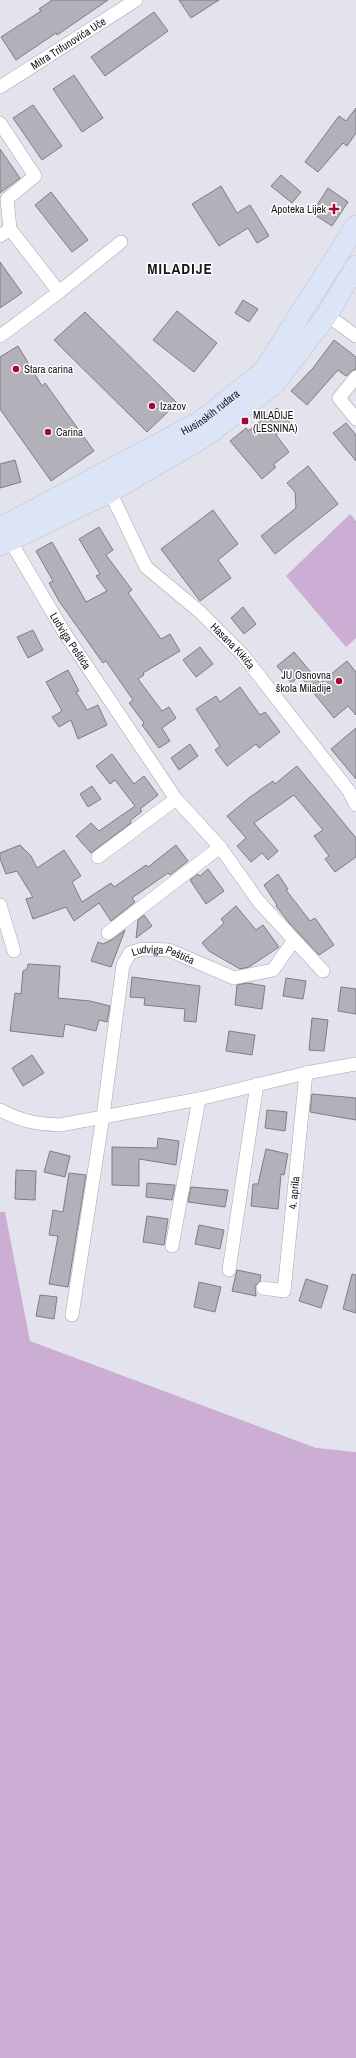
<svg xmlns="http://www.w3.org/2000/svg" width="356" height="2058" viewBox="0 0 356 2058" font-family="'Archivo Narrow',sans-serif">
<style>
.green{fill:#ccadd4}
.building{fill:#b3b0ba;stroke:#7f7c85}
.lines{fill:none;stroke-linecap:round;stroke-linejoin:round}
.minor-casing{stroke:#a5a6af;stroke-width:14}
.primary-casing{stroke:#c2c2c3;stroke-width:22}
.minor{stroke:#fff;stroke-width:13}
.primary{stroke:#dce5f8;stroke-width:21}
.poi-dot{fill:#a40837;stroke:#fff;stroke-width:1.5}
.labels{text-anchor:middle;stroke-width:3;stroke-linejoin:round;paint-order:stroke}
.street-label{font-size:11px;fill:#151619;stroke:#fff}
.poi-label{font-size:11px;fill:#151619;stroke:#fff;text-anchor:start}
.district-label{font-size:15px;font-weight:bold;letter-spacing:1px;fill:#151619;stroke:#fff}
</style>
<rect width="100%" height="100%" fill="#e2e3ed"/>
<!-- green -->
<path class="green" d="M350 514 356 521V638L346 647 286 576Z
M0 1212H5L30 1341 316 1448 356 1452V2058H0Z"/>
<!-- building -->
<path class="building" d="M52 0H108L57 35 56 33 16 60 1 37 41 11 39 9Z
M179 0H219L191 18Z
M154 12 168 31 105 76 91 57Z
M74 75 103 118 82 132 53 89Z
M33 105 62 146 42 160 13 118Z
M356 108V133L347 146 343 143 318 172 305 162 339 116 346 121Z
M0 149 20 178 0 193Z
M281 175 301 192 292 203 271 186Z
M221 186 237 213 250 205 269 236 257 243 248 228 219 246 192 204Z
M328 188 348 202 332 226 312 213Z
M51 192 88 240 72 252 35 205Z
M0 262 22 293 0 308Z
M243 300 258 309 249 322 235 313Z
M177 311 217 343 194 372 153 340Z
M85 312 177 403 147 432 54 340Z
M334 340 356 357V369L353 370 346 376 338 370 307 405 291 391 313 368Z
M18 346 42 386 45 383 94 451 51 481 0 409V357Z
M277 408 290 423 276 435 289 452 273 465 276 467 262 479 230 441 246 428 248 431Z
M346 423 356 435V461L333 433Z
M15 460 21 482 0 488V464Z
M308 466 338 504 275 554 261 536 296 508 295 492 287 483Z
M213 510 238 544 218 560 231 578 200 601 161 549Z
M99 527 113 550 106 555 132 590 128 593 161 639 170 634 180 651 143 673 144 675 138 679 162 711 169 707 176 718 162 728 170 741 159 748 142 725 144 723 129 703 133 700 106 661 103 663 59 601 49 583 53 581 36 551 52 542 86 602 107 591 96 576 100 574 79 539Z
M243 607 256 624 244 634 231 618Z
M33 630 43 650 28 658 17 637Z
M200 647 213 664 196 677 183 660Z
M294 652 320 683 347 661 356 672V715L348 706 334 718 300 676 291 683 277 666Z
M68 670 79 691 76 692 87 710 98 705 107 725 78 739 71 720 59 727 52 717 62 711 46 682Z
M240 687 260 715 265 712 280 732 259 748 256 744 227 766 215 750 220 746 196 709 216 696 220 702Z
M356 728V779L331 749Z
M190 744 198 756 179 770 171 758Z
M112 754 134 784 144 776 158 795 140 809 142 811 130 821 131 823 91 853 76 836 91 823 99 831 135 806 115 780 110 784 96 766Z
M297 766 356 838V857L335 872 325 859 329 856 314 836 323 830 294 795 254 823 278 851 268 860 262 853 251 862 237 846 246 838 227 816 250 797 273 781 275 784Z
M92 786 101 799 88 807 80 794Z
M20 845 31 856 37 868 64 850 81 876 72 882 82 902 111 883 114 887 146 865 148 867 176 845 188 861 170 875 168 873 132 898 135 902 111 921 99 903 74 921 66 907 33 919 26 899 33 897 17 871 6 874 0 859V853Z
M208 869 224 891 206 904 190 880 198 874 200 876Z
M278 874 288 889 286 890 310 921 315 918 334 945 319 955 290 924 276 906 277 905 264 885Z
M236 906 256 930 263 925 279 947 249 967 240 969 209 951 202 943 224 923 221 919Z
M144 915 152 926 136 938 138 920Z
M125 930 111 967 91 961 98 942 103 944 113 939Z
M28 964 60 966 58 998 90 1001 110 1006 107 1022 99 1020 96 1031 65 1024 63 1037 10 1031 15 993 21 994 23 971 27 969Z
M132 977 200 986 196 1022 184 1021 185 1009 144 1005 145 998 130 997Z
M286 978 306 981 303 999 283 996Z
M247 983 265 986 262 1009 235 1005 237 985Z
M341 987 356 989V1014L338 1011Z
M312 1018 328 1020 324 1051 309 1050Z
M229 1031 255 1035 252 1055 226 1051Z
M32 1055 44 1073 23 1086 12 1068Z
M312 1094 356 1098V1120L310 1112Z
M267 1110 287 1112 285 1131 265 1128Z
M158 1138 179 1141 176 1165 139 1159V1186L112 1185V1147L157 1148Z
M266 1149 288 1154 284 1175 281 1174 278 1209 251 1206 253 1184H258Z
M50 1151 70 1156 65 1177 44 1172Z
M16 1170 36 1171 35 1200 15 1199Z
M69 1173 86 1175 68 1287 49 1284 58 1236 49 1235 53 1210 63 1212Z
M147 1183 175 1185 172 1200 146 1197Z
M191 1187 228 1190 225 1207 188 1202Z
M147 1216 168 1219 164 1245 143 1242Z
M199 1225 224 1230 220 1249 195 1244Z
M237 1270 261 1275 260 1281 255 1286 256 1296 232 1291Z
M352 1274 356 1275V1313L343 1309Z
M306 1279 328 1286 321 1308 299 1301Z
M199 1282 221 1287 215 1312 194 1307Z
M40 1295 57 1297 54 1319 36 1316Z"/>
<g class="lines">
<defs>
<g id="minor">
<path id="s1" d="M0 87 136 0"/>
<path d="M0 123 35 176 7 199 10 229 59 292"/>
<path d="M0 236 10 229"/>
<path d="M327 315 356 336"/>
<path d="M0 336 59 292 121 242"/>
<path d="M356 377 339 398 356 419"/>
<path id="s2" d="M108 493 114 500 146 567 200 612 242 654 349 791 356 805"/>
<path id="s3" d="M10 534 15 549 64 632 176 799 220 847 259 902 323 971"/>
<path d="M98 857 176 799"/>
<path d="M0 905 14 951"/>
<path d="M108 933 220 847"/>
<path d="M0 1110C21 1121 36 1124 60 1125L199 1099 306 1073 356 1064"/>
<path d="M172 1246 199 1099"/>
<path d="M229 1270 257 1084"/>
<path id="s4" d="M263 1288 284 1291 306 1073"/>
<path id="s5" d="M72 1315 103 1116 123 965 130 953 142 949 169 950 234 978 273 970 294 940"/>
</g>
<g id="primary">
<path id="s6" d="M0 528 200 422 264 371 356 226"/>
<path d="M0 545 108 493 204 437 274 384 327 315 356 266"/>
</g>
</defs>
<!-- minor casing -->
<use href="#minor" class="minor-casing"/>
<!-- primary casing -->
<use href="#primary" class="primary-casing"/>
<!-- minor -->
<use href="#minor" class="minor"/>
<!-- primary -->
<use href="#primary" class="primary"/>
</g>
<!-- markers -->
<g class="poi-dot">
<path d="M332 203h4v4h4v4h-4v4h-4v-4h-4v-4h4z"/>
<circle cx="16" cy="369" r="4"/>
<circle cx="152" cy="406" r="4"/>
<rect x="241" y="417" width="8" height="8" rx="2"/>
<circle cx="48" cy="432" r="4"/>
<circle cx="339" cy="681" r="4"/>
</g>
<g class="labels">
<!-- street labels -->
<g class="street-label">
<text dy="4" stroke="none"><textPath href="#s1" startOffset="81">Mitra Trifunovića Uče</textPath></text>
<text dy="4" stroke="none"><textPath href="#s6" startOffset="240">Husinskih rudara</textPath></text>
<text dy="4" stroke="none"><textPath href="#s3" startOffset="123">Ludviga Peštića</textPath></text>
<text dy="4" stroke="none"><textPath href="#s2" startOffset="201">Hasana Kikića</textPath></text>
<text dy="4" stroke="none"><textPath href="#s5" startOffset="402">Ludviga Peštića</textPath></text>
<text dy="4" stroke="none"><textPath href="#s4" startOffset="120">4. aprila</textPath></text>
</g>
<!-- poi labels -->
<g class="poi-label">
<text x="326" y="213" text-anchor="end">Apoteka Lijek</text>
<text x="24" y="373">Stara carina</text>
<text x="160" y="410">Izazov</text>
<text x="253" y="419">MILADIJE<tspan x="253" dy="13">(LESNINA)</tspan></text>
<text x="56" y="436">Carina</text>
<text x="331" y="679" text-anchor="end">JU Osnovna<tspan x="331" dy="13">škola Miladije</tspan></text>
</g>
<!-- district labels -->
<g class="district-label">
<text x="180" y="274">MILADIJE</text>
</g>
</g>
</svg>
